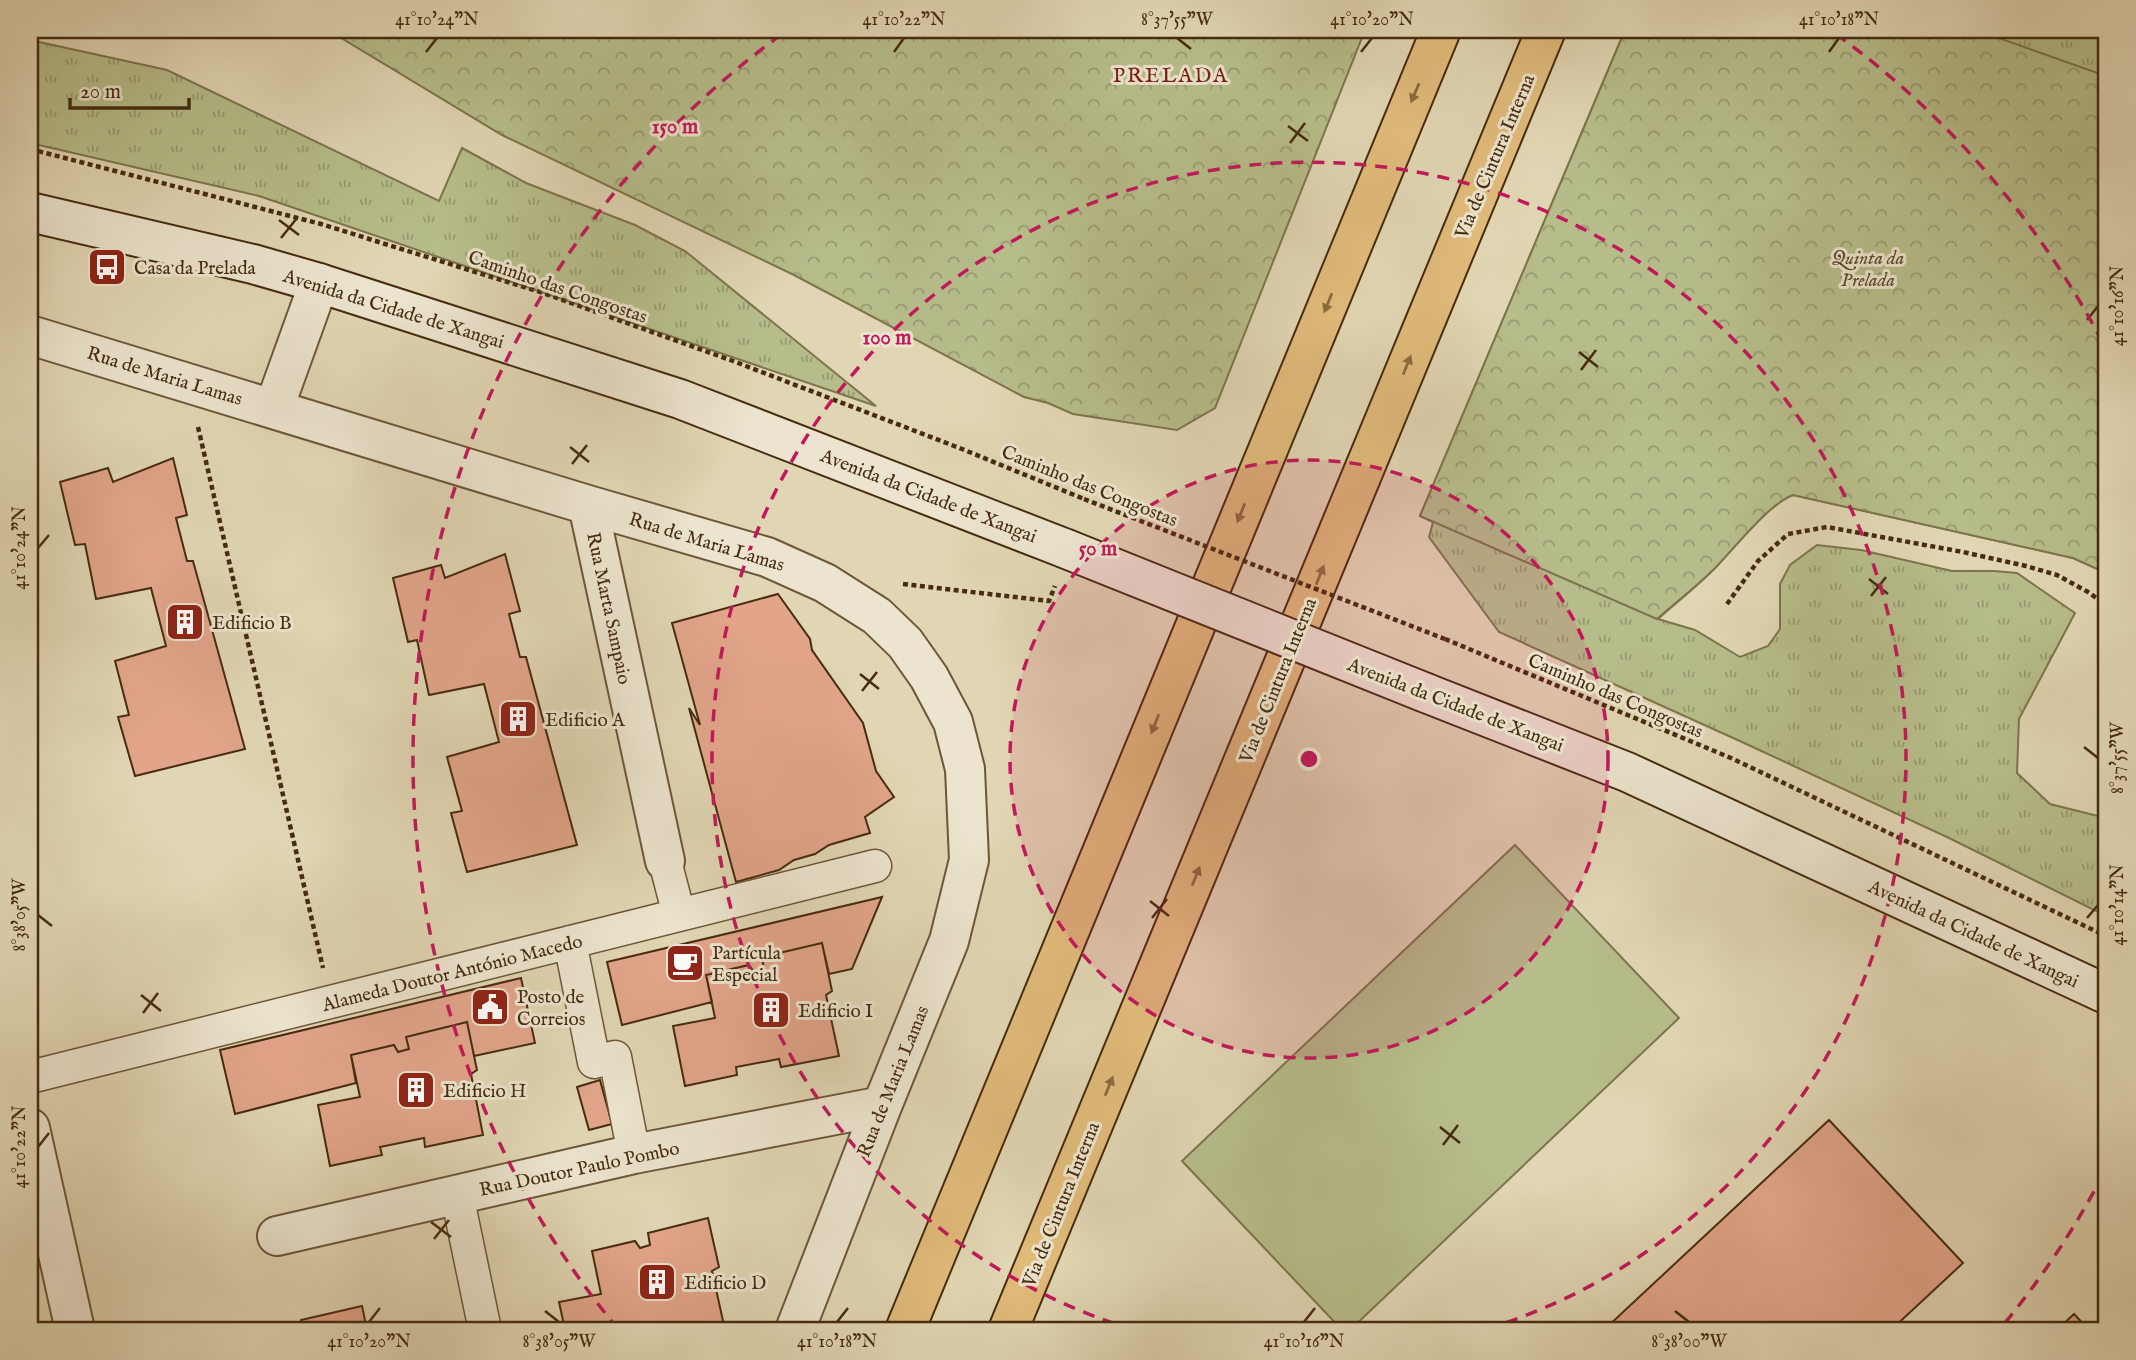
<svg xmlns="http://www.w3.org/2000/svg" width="2136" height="1360" viewBox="0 0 2136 1360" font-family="'IM FELL English',serif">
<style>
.grass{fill:url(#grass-tufts);stroke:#7e744c;stroke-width:2}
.forest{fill:url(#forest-crowns);stroke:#7e744c;stroke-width:2}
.pitch{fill:#b6bd8a;stroke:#7e744c;stroke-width:2}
.building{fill:#e2a58a;stroke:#462b0f;stroke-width:2}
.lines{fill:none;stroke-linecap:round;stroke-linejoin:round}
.pedestrian-casing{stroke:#6d5638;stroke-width:35}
.minor-casing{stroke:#6d5638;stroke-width:42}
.secondary-casing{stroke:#462b0f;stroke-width:42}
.motorway-casing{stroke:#462b0f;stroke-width:42}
.path{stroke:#462b0f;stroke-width:4.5;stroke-dasharray:5 3.5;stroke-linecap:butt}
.pedestrian{stroke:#ece4ce;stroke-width:32}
.minor{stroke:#ece4ce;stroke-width:38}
.secondary{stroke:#ece4ce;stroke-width:38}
.motorway{stroke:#e0bb7a;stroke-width:38}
.secondary-bridge-casing{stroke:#462b0f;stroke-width:42;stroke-linecap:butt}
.path-bridge{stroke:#462b0f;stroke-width:4.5;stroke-dasharray:5 3.5;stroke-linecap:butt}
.secondary-bridge{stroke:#ece4ce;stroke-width:38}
.oneway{fill:#8b6c3f}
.ticks{fill:none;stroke:#462b0f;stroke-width:2.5}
.ring{fill:none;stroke:#c2185b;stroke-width:3.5;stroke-dasharray:12 9}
.labels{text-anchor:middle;stroke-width:6;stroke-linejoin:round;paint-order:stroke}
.street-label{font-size:19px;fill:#462b0f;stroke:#ece4ce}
.park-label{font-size:19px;font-style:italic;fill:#5c4828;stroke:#ece4ce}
.poi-label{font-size:19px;fill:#462b0f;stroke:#ece4ce;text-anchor:start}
.neighbourhood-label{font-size:21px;letter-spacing:2px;fill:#7a1f14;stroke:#ece4ce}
.centre{fill:#c2185b;stroke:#ece4ce;stroke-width:3.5}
.ring-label{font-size:21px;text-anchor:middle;font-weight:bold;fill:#c2185b;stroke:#ece4ce;stroke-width:6;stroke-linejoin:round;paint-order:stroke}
.neatline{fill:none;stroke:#462b0f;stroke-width:2.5}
.ticks-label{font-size:18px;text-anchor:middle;fill:#462b0f}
</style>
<defs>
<pattern id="grass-tufts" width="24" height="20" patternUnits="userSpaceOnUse" patternTransform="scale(1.75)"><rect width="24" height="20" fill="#b6bd8a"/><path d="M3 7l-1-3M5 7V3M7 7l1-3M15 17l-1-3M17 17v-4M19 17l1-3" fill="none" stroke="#969a6f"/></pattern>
<pattern id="forest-crowns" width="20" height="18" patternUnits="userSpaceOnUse" patternTransform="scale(1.75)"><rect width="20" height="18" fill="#b6bd8a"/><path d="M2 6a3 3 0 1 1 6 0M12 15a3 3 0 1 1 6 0" fill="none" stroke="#969a6f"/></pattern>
</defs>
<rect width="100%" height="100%" fill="#e1d6b3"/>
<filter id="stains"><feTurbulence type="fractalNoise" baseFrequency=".00286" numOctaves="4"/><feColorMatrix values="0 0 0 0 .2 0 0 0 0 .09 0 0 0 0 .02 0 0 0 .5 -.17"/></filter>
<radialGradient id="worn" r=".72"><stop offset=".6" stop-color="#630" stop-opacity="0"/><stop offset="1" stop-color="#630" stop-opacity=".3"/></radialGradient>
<!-- grass -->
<path class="grass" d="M1625 30H2106V573L2073 558 1793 495C1770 503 1736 546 1718 565 1700 584 1678 601 1658 619L1695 630 1740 657 1768 646 1780 629V584L1790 565 1817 545 1861 550 1952 571H1994L2017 573 2075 613 2019 719 2017 773 2050 804 2106 818V916L1949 838 1742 742 1499 632 1429 537 1433 522 1420 516Z
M30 40 167 70 439 201 462 148 526 183 635 225 685 251 876 406 259 196 30 143Z"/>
<!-- forest -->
<path class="forest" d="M328 30H1365L1215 408 1177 430 1073 414 1048 403 1024 397 794 275 502 135Z
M1625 30H1976L2106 76V573L2073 558 1793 495C1770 503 1736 546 1718 565 1699 585 1677 601 1657 619L1420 516Z"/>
<!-- pitch -->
<path class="pitch" d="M1515 845 1679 1018 1350 1330H1342L1182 1161Z"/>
<!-- building -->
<path class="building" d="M173 458 187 515 176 518 187 561H193L245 749 135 776 118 717 129 715 115 661 166 646 151 588 96 599 85 544 75 545 60 482 108 468 113 482Z
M505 554 520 611 509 614 520 657H526L577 845 467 872 451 813 462 811 447 757 499 742 484 684 429 695 417 640 408 642 393 578 441 565 445 578Z
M778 594 810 639 812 650 863 723 876 771 894 797 865 817 870 833 829 845 815 854 794 860 779 870 736 882 689 708 700 725 672 623Z
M882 897 852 969 829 974 822 943 762 957 764 969 754 972 749 965 706 975 712 1002 622 1025 607 962Z
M822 943 832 991 826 995 839 1056 781 1067 779 1059 736 1067 737 1075 685 1086 673 1026 715 1018 706 975 749 965 754 972 764 969 762 957Z
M521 978 535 1043 474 1056 467 1022 406 1037 409 1049 398 1052 394 1045 351 1055 356 1083 235 1114 220 1050Z
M467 1022 477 1070 471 1074 483 1135 425 1147 424 1138 380 1147 382 1155 330 1166 318 1105 360 1097 351 1055 394 1045 398 1052 409 1049 406 1037Z
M600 1080 612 1124 589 1130 577 1087Z
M1829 1120 1963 1263 1891 1330H1610L1607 1327Z
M708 1218 719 1267 712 1271 725 1330H565L559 1302 601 1294 592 1251 635 1241 640 1248 650 1245 648 1233Z
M362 1306 367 1330H303L301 1320Z
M2074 1314 2089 1330H2057Z"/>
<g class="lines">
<defs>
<path id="pedestrian" d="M665 861 679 915
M570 942 594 1062 615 1057 634 1154
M30 1077 875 866
M457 1195 485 1330"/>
<path id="minor" d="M30 335 588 505 767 557 825 583 877 616 905 643 929 677 953 722 965 769 969 860 949 941 882 1106 795 1330
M274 408 319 283
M588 505 665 861
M30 1128 75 1330
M277 1236 634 1154 882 1106"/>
<path id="secondary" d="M30 212 253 264 319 283 680 399 1064 548
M1426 693 1627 772 2106 994"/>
<path id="motorway" d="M905 1330 1441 30
M1008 1330 1546 30"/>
</defs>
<!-- pedestrian casing -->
<use href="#pedestrian" class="pedestrian-casing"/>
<!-- minor casing -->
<use href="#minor" class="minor-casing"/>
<!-- secondary casing -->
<use href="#secondary" class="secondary-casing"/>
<!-- motorway casing -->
<use href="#motorway" class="motorway-casing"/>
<!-- path -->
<path class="path" d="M30 149 321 224 543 293 733 361 962 449 1084 499
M198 427 323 968
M903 584 1049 601 1055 586
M1727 604 1758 561 1788 534 1827 527 1963 552 2026 566 2057 575 2088 592 2106 605
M1445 639 1731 758 2106 936"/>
<!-- pedestrian -->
<use href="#pedestrian" class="pedestrian"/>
<!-- minor -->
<use href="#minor" class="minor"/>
<!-- secondary -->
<use href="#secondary" class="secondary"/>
<!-- motorway -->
<use href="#motorway" class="motorway"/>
<defs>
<path id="secondary-bridge" d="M1064 548 1426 693"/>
</defs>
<!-- secondary-bridge casing -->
<use href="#secondary-bridge" class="secondary-bridge-casing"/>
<!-- path-bridge -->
<path class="path-bridge" d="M1084 499 1445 639"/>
<!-- secondary-bridge -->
<use href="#secondary-bridge" class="secondary-bridge"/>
</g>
<!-- one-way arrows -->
<defs><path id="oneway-solid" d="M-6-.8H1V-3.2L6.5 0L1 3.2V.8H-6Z" transform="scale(1.75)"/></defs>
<g class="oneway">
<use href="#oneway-solid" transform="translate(1415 93) rotate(113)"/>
<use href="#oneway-solid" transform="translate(1328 303) rotate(112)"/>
<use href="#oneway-solid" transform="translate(1407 365) rotate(-68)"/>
<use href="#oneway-solid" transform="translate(1241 513) rotate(112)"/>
<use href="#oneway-solid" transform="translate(1320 575) rotate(-68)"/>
<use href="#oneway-solid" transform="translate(1155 724) rotate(112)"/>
<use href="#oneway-solid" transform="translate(1196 876) rotate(-68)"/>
<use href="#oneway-solid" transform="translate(1109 1086) rotate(-68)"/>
</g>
<!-- ticks -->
<path class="ticks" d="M1177 38 1191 49M426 52 437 38M894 52 904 38M1361 52 1372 38M1829 52 1839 38M1288 126 1308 141M1290 143 1305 123M279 220 299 235M281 238 297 218M2087 320 2098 306M1579 352 1598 367M1581 370 1596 350M570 447 589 462M572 464 587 445M38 548 49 535M1869 579 1888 594M1871 596 1886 577M860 674 879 689M862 691 877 672M2084 747 2098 758M1150 901 1169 916M38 915 52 926M1152 918 1167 899M2087 918 2098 905M141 995 161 1011M143 1013 158 993M1440 1127 1460 1143M1443 1145 1458 1125M38 1147 49 1133M431 1222 451 1237M434 1239 449 1220M545 1311 559 1322M1675 1311 1689 1322M369 1322 380 1308M837 1322 848 1308M1304 1322 1315 1308"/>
<!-- distance rings -->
<circle cx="1309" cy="759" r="299" fill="#c2185b" fill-opacity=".12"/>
<g class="ring">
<circle cx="1309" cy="759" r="299"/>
<path d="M1134 1330A597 597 0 1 1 1484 1330"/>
<path d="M2104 1173A896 896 0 0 1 2000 1329M618 1329A896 896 0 0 1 782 34M1836 34A896 896 0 0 1 2104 345"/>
</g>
<!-- icons -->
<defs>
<symbol id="bus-square" viewBox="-11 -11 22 22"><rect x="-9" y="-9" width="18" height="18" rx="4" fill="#8f2418" stroke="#ece4ce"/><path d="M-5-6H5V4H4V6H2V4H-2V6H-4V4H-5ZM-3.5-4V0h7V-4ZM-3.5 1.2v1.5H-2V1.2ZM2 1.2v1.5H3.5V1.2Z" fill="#fff"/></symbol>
<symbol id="building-square" viewBox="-11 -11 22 22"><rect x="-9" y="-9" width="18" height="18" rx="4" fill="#8f2418" stroke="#ece4ce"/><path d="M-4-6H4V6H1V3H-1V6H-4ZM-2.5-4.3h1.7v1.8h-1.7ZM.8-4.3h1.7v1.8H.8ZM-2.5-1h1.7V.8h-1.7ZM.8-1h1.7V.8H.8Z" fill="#fff"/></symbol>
<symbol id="cafe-square" viewBox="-11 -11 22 22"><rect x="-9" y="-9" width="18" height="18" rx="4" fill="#8f2418" stroke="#ece4ce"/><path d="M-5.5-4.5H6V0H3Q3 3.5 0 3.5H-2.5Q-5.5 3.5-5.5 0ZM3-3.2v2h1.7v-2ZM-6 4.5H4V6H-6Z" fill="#fff"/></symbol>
<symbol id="civic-square" viewBox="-11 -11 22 22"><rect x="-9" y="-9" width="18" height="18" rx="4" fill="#8f2418" stroke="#ece4ce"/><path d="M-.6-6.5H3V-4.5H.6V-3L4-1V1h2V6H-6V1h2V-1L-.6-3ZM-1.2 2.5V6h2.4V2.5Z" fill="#fff"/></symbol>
</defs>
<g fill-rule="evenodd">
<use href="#bus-square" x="85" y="245" width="44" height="44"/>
<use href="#building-square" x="163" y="600" width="44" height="44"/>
<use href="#building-square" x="496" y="697" width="44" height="44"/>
<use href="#cafe-square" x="663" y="941" width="44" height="44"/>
<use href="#civic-square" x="468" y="985" width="44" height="44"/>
<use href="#building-square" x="749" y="988" width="44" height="44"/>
<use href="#building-square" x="394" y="1068" width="44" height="44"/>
<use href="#building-square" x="635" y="1260" width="44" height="44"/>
</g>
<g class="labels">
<!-- street labels -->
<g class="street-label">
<text transform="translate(1494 156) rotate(-67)" y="7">Via de Cintura Interna</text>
<text transform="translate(558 286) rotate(19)" y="7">Caminho das Congostas</text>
<text transform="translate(394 308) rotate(17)" y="7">Avenida da Cidade de Xangai</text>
<text transform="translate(165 375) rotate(17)" y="7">Rua de Maria Lamas</text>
<text transform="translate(1090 485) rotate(22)" y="7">Caminho das Congostas</text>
<text transform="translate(929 495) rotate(21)" y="7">Avenida da Cidade de Xangai</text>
<text transform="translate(707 541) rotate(17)" y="7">Rua de Maria Lamas</text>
<text transform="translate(610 608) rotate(78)" y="7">Rua Marta Sampaio</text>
<text transform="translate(1277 680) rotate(-68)" y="7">Via de Cintura Interna</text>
<text transform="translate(1616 695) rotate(23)" y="7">Caminho das Congostas</text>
<text transform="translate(1456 704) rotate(21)" y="7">Avenida da Cidade de Xangai</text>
<text transform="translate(1974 933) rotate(25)" y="7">Avenida da Cidade de Xangai</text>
<text transform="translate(452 972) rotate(-14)" y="7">Alameda Doutor António Macedo</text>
<text transform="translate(892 1081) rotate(-68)" y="7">Rua de Maria Lamas</text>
<text transform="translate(579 1168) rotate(-12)" y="7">Rua Doutor Paulo Pombo</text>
<text transform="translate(1060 1204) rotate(-68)" y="7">Via de Cintura Interna</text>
</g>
<!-- park labels -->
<g class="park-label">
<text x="1868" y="264">Quinta da<tspan x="1868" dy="22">Prelada</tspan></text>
</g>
<!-- poi labels -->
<g class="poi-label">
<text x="134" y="274">Casa da Prelada</text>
<text x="212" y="629">Edificio B</text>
<text x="545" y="726">Edificio A</text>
<text x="712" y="959">Partícula<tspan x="712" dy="22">Especial</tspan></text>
<text x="517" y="1003">Posto de<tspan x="517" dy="22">Correios</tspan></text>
<text x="798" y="1017">Edificio I</text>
<text x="443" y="1097">Edificio H</text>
<text x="684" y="1289">Edificio D</text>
</g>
<!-- neighbourhood labels -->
<g class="neighbourhood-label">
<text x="1171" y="82">PRELADA</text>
</g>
</g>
<circle cx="1309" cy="759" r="10" class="centre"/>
<g class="ring-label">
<text x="675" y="133">150 m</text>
<text x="887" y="344">100 m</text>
<text x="1098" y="555">50 m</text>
</g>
<!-- margin -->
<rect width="2136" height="1360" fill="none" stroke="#e1d6b3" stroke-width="77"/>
<!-- scale -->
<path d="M70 98v10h119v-10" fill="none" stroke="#462b0f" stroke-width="3.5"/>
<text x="80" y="98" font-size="21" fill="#462b0f" stroke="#ece4ce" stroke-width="5" paint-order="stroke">20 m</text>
<rect x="38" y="38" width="2060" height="1284" class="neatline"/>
<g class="ticks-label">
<text x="437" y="25">41°10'24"N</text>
<text x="904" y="25">41°10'22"N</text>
<text x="1177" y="25">8°37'55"W</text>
<text x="1372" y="25">41°10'20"N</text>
<text x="1839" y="25">41°10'18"N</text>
<text transform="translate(2117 306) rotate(-90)" y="6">41°10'16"N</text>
<text transform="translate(19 548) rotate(-90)" y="6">41°10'24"N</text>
<text transform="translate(2117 758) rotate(-90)" y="6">8°37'55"W</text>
<text transform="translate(2117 905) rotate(-90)" y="6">41°10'14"N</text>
<text transform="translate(19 915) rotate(-90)" y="6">8°38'05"W</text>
<text transform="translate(19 1147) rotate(-90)" y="6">41°10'22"N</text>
<text x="369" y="1347">41°10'20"N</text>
<text x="559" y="1347">8°38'05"W</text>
<text x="837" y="1347">41°10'18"N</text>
<text x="1304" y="1347">41°10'16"N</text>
<text x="1689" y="1347">8°38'00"W</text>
</g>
<rect width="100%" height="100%" filter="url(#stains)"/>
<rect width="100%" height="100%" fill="url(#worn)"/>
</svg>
